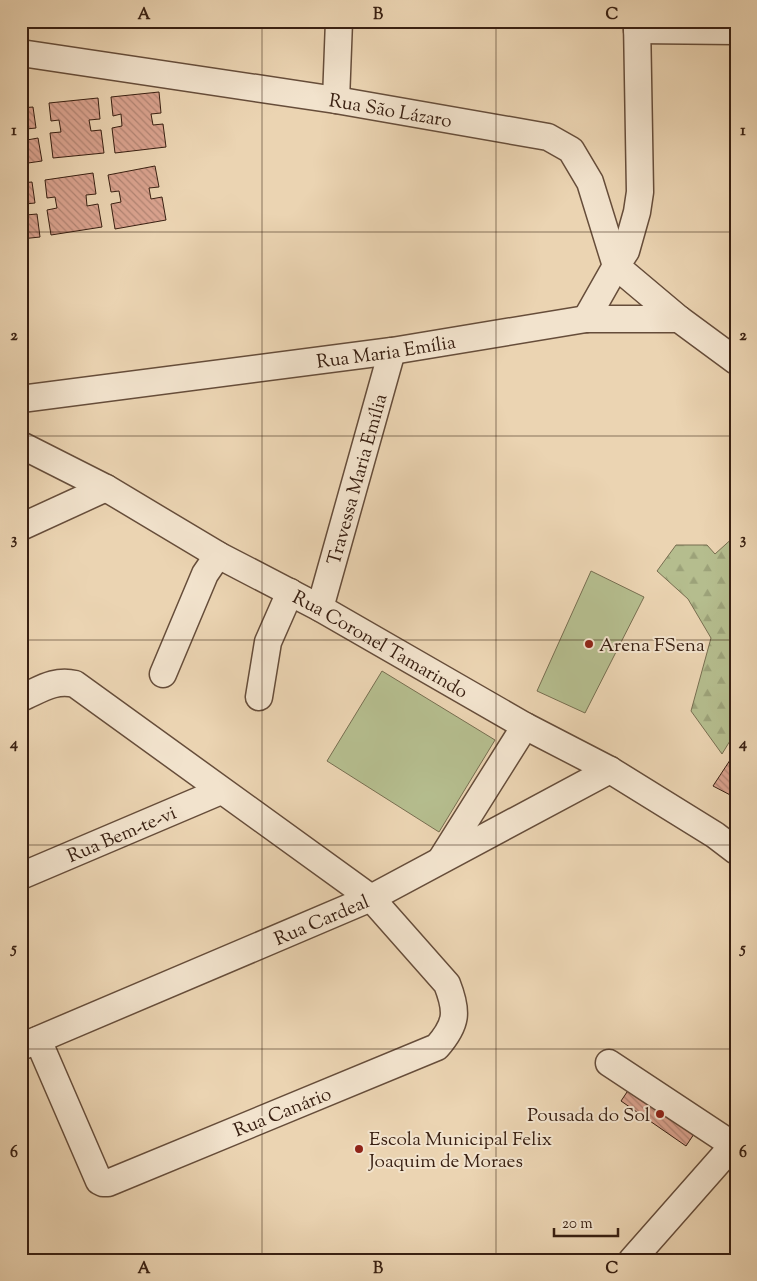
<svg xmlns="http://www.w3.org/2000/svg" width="757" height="1281" viewBox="0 0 757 1281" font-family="'Sorts Mill Goudy',serif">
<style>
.forest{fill:url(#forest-firs);stroke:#776e50}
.pitch{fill:#b5bd8e;stroke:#776e50}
.building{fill:url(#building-back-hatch);stroke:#392012}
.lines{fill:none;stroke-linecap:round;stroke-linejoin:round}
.minor-casing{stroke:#664d3a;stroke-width:29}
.minor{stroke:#f2e3cd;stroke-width:26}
.grid{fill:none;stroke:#392012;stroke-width:1;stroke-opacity:0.55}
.poi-dot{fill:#8f2418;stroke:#f2e3cd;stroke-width:2}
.labels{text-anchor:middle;stroke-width:4;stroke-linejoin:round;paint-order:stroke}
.street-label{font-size:19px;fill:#392012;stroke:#f2e3cd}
.poi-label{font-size:19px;fill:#392012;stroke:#f2e3cd;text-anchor:start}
.neatline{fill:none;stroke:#392012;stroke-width:2}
.grid-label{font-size:16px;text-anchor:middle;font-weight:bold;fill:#392012}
</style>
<defs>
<pattern id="forest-firs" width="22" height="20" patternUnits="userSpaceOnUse" patternTransform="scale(1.25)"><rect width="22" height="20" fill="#b5bd8e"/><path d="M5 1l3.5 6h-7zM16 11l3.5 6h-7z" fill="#9ca279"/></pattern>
<pattern id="building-back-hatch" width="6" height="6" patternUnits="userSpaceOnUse" patternTransform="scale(1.25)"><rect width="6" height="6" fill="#d9a28e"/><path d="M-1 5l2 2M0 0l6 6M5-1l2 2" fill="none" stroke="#b18473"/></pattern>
</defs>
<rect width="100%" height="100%" fill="#ebd4b2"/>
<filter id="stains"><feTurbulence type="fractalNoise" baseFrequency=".004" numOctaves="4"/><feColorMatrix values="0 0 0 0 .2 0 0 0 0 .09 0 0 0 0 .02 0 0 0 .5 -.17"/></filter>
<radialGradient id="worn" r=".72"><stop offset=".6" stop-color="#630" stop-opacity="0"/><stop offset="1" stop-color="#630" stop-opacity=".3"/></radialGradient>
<!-- forest -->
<path class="forest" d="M736 535V731L722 754 691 711 711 638 688 599 657 571 676 545H707L715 554Z"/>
<!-- pitch -->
<path class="pitch" d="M591 571 644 597 585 713 537 691Z
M382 671 495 740 439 832 327 761Z"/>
<!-- building -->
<path class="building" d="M159 92 161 113 151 114 153 125 163 124 166 147 115 153 112 128 122 126 121 114 113 116 111 97Z
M98 98 100 119 89 120 91 131 101 130 104 153 53 158 50 133 61 132 59 120 51 121 49 103Z
M33 107 36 128 26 129 27 140 38 138 42 161 21 164V108Z
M155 166 159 187 149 188 151 199 162 197 166 220 115 229 111 204 121 202 119 191 111 192 108 175Z
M93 173 96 194 86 195 87 206 98 204 102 227 51 235 47 210 57 208 55 197 47 198 45 180Z
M32 182 35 203 25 204 26 215 37 214 40 237 21 239V183Z
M736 751V798L713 786Z
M633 1083 698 1128 686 1146 621 1101Z"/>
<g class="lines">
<defs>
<g id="minor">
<path d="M637 21 640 192 637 212 626 251 616 266 679 319"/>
<path d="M637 30 736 31"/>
<path id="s1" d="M21 53 336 100 548 137 571 150 590 182 616 266 586 319"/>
<path d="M336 100 339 21"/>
<path id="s2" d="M21 399 392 351 586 319H679L736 361"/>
<path id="s3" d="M21 445 106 488 218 555 320 608 525 726 610 770 715 835 736 851"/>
<path d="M21 527 106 488"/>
<path id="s4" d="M320 608 392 351"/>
<path d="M163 674 205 574 218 555"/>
<path d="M259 697 268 642 290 592"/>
<path d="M21 698C40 690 54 679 75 684L371 898 447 984C458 1012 457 1024 437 1047L108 1183H103L99 1181 38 1040"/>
<path d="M442 858 525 726"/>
<path id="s5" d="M21 876 221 791"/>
<path id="s6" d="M23 1046 371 898 610 770"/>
<path d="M609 1063 733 1145"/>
<path d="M632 1260 736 1142"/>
</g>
</defs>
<!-- minor casing -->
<use href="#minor" class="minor-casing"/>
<!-- minor -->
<use href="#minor" class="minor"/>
</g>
<!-- grid -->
<path class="grid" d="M262 21V1260M496 21V1260M21 232H736M21 436H736M21 640H736M21 845H736M21 1049H736"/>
<!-- markers -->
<g class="poi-dot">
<circle cx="589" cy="644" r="5"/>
<circle cx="660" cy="1114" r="5"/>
<circle cx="359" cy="1149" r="5"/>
</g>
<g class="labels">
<!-- street labels -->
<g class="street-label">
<text dy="7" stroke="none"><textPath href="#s1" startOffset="374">Rua São Lázaro</textPath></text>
<text dy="7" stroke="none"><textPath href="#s2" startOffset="368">Rua Maria Emília</textPath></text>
<text dy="7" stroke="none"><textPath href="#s4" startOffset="134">Travessa Maria Emília</textPath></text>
<text dy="7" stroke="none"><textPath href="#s3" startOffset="411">Rua Coronel Tamarindo</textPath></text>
<text dy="7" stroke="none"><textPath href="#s5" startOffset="109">Rua Bem-te-vi</textPath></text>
<text dy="7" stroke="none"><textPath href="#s6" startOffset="324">Rua Cardeal</textPath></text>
<text transform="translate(282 1111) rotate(-22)" y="7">Rua Canário</text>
</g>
<!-- poi labels -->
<g class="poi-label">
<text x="599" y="651">Arena FSena</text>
<text x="650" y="1121" text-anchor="end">Pousada do Sol</text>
<text x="369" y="1145">Escola Municipal Felix<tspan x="369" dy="22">Joaquim de Moraes</tspan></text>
</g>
</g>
<!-- margin -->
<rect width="757" height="1281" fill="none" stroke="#ebd4b2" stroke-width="55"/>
<!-- scale -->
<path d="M554 1228v8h64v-8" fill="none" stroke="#392012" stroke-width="2.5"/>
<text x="562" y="1228" font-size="15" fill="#392012" stroke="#f2e3cd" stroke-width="4" paint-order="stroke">20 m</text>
<rect x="28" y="28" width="702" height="1226" class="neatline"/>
<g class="grid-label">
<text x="144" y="19">A</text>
<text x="378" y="19">B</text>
<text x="612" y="19">C</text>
<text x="14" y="135">1</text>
<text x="743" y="135">1</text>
<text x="14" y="340">2</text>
<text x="743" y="340">2</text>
<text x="14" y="544">3</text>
<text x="743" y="544">3</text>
<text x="14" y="748">4</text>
<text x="743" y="748">4</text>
<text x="14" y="953">5</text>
<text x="743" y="953">5</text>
<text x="14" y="1157">6</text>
<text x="743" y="1157">6</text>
<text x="144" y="1273">A</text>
<text x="378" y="1273">B</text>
<text x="612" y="1273">C</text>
</g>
<rect width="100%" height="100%" filter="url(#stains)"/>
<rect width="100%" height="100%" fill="url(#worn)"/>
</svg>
